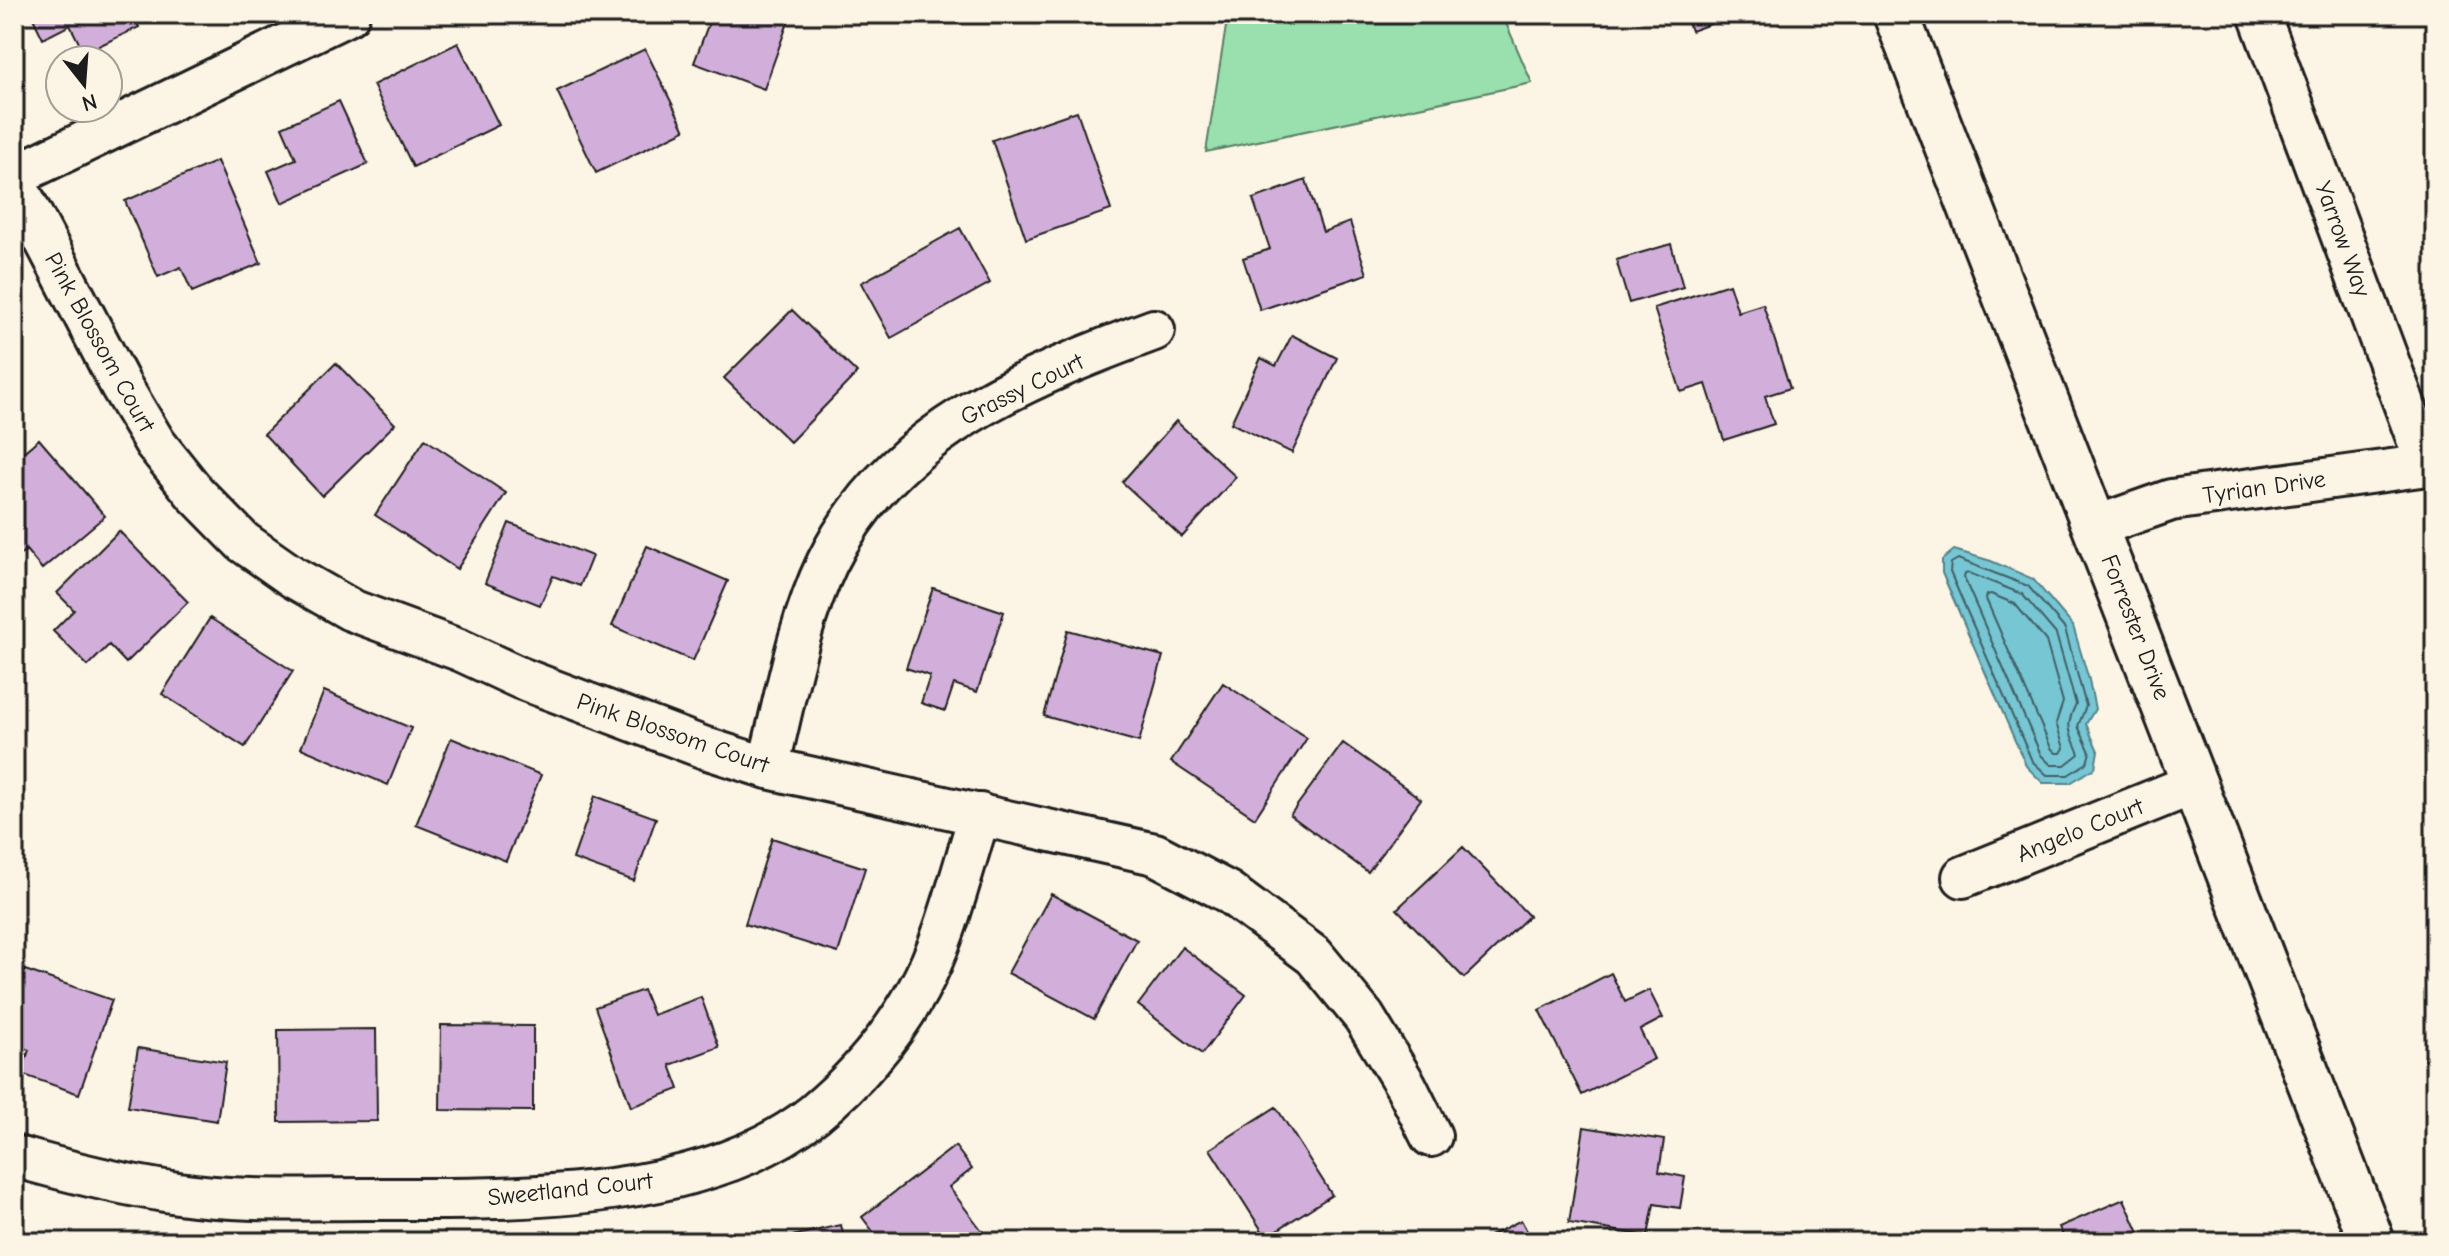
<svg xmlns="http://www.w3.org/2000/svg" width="2449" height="1256" viewBox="0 0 2449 1256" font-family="'Comic Neue',sans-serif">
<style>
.green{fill:#99e0ae;stroke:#5a7e65;stroke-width:2}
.water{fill:#77c6d4;stroke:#53828a;stroke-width:2}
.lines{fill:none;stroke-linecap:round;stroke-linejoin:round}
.shore{stroke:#406066;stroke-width:2}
.building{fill:#d2afda;stroke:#1c1c1c;stroke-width:2}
.minor-casing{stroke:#1c1c1c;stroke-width:46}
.tertiary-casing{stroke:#1c1c1c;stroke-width:50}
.minor{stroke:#fcf5e5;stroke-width:40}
.tertiary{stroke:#fcf5e5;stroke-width:44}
.labels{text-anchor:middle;stroke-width:6;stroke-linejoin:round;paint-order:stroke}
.street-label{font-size:24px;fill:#1c1c1c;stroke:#fcf5e5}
</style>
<rect width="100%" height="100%" fill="#fcf5e5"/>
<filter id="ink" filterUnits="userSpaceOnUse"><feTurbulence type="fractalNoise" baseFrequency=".0125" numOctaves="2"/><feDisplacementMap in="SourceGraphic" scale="16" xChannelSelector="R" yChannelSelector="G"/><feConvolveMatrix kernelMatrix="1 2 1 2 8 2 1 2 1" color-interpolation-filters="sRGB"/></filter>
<g filter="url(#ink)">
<!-- green -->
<path class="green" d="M1228 14H1502L1532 83 1206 152Z"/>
<!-- water -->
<path class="water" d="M1954 550 1991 561 2033 579 2073 626 2089 680 2095 709 2086 724 2098 751 2095 768 2070 783H2043L2026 766 1942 573V560Z"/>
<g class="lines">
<!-- shore -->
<path class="shore" d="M1958 559 2028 586 2065 629 2086 706 2078 726 2090 752 2087 763 2068 775H2047L2032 761 1950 572 1951 563Z
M1969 573 2022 594 2056 634 2076 704C2064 728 2070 731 2079 754L2065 765H2051L2041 755 1964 578 1965 574Z
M1991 594 2015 604 2046 641 2063 702 2056 723 2064 748 2061 753H2056L2051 748 1986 599 1987 595Z"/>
</g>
<!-- building -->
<path class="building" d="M31 14H132L139 27 84 53 70 25 43 39Z
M712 14H791L764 89 694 63Z
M1685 14H1738L1691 31Z
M458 43 499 125 413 167 373 85Z
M645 49 685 130 596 173 557 91Z
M339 101 368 164 282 203 268 171 296 159 282 127Z
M1077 111 1111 210 1026 239 992 140Z
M217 161 261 263 192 292 181 267 158 277 125 201Z
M1306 180 1323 232 1350 222 1367 274 1260 310 1243 258 1270 249 1253 199Z
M960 228 990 283 891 338 861 283Z
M1671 244 1683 287 1629 303 1616 260Z
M1729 284 1738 312 1763 304 1790 388 1765 396 1774 424 1724 440 1706 384 1681 392 1654 308Z
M792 310 857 373 790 442 724 378Z
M1292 335 1337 358 1292 453 1231 423 1261 358 1276 366Z
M336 363 395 424 322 496 264 434Z
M1176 421 1236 477 1182 537 1122 482Z
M39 439 105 516 42 569 26 550 14 560V460Z
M425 439 506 493 457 569 375 515Z
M509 523 592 556 580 586 553 576 540 605 485 583Z
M119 531 188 602 126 663 109 645 88 666 53 631 74 610 57 593Z
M647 546 728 581 693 661 612 626Z
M933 588 1004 612 977 692 954 684 945 711 921 703 930 676 906 668Z
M210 618 293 671 245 747 162 694Z
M1068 630 1163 656 1139 742 1044 716Z
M1223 683 1307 738 1255 818 1171 762Z
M324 691 411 728 388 785 301 748Z
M451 738 541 775 506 861 416 825Z
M1343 743 1421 799 1368 872 1290 815Z
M595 796 656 818 634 881 573 859Z
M772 838 865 868 838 953 745 924Z
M1463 847 1529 916 1464 978 1397 909Z
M1051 894 1137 940 1094 1019 1008 973Z
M1182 947 1246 995 1202 1054 1138 1005Z
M25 970 112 1000 79 1094 21 1074 29 1050 14 1045V1002Z
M1611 973 1625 1002 1649 990 1663 1018 1640 1030 1654 1059 1582 1095 1539 1010Z
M643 990 653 1015 701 997 719 1047 670 1065 679 1089 631 1107 595 1007Z
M441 1025 533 1026V1111L440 1110Z
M376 1029 377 1121 279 1122 278 1030Z
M138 1048 226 1062 217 1121 128 1107Z
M1276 1107 1332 1195 1266 1237 1210 1149Z
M1584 1127 1664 1140 1659 1172 1685 1177 1680 1208 1654 1204 1648 1236 1569 1223Z
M955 1146 972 1169 949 1187 983 1232 970 1242H881L862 1217Z
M2124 1199 2143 1242H2066L2059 1227Z
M1521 1220 1533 1242H1478Z
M841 1225 845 1242H765Z"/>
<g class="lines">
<defs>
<path id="minor" d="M2259 14 2427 465
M14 176 349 14
M14 181 121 386 155 443 195 493 243 542 293 577 351 610 462 651 520 678 705 748 768 768 1155 854 1228 892 1314 956 1364 1017 1406 1086 1431 1136
M2097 526 2171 500 2435 464
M768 768C785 700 797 626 827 563 891 431 1025 378 1154 330
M1963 877 2196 783
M14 1156C69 1172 122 1185 178 1193 240 1202 304 1199 365 1199 502 1199 702 1205 814 1114 855 1080 892 1037 918 990 946 940 962 869 980 814"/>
<path id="tertiary" d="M1896 14 2372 1242"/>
</defs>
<!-- minor casing -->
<use href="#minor" class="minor-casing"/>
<!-- tertiary casing -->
<use href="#tertiary" class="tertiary-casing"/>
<!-- minor -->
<use href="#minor" class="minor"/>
<!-- tertiary -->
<use href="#tertiary" class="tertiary"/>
</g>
</g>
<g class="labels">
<!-- street labels -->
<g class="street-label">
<text transform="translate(2343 239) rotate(70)" y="8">Yarrow Way</text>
<text transform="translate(100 342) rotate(61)" y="8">Pink Blossom Court</text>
<text transform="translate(1022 389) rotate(-26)" y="8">Grassy Court</text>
<text transform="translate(2264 487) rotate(-8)" y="8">Tyrian Drive</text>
<text transform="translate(2136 627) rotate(69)" y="8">Forrester Drive</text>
<text transform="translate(673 733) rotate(19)" y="8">Pink Blossom Court</text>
<text transform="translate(2080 830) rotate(-22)" y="8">Angelo Court</text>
<text transform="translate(570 1189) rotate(-6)" y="8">Sweetland Court</text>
</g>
</g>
<!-- margin -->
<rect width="2449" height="1256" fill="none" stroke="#fcf5e5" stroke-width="48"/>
<rect x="24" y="24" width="2401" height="1208" fill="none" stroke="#1c1c1c" stroke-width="3" filter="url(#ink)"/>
<!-- north arrow -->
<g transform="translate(84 84) rotate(163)"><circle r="38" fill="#fcf5e5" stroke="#a29e95" stroke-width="2"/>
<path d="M0-6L14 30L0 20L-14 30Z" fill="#1c1c1c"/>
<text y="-12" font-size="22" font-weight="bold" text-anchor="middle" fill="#1c1c1c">N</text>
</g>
</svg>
